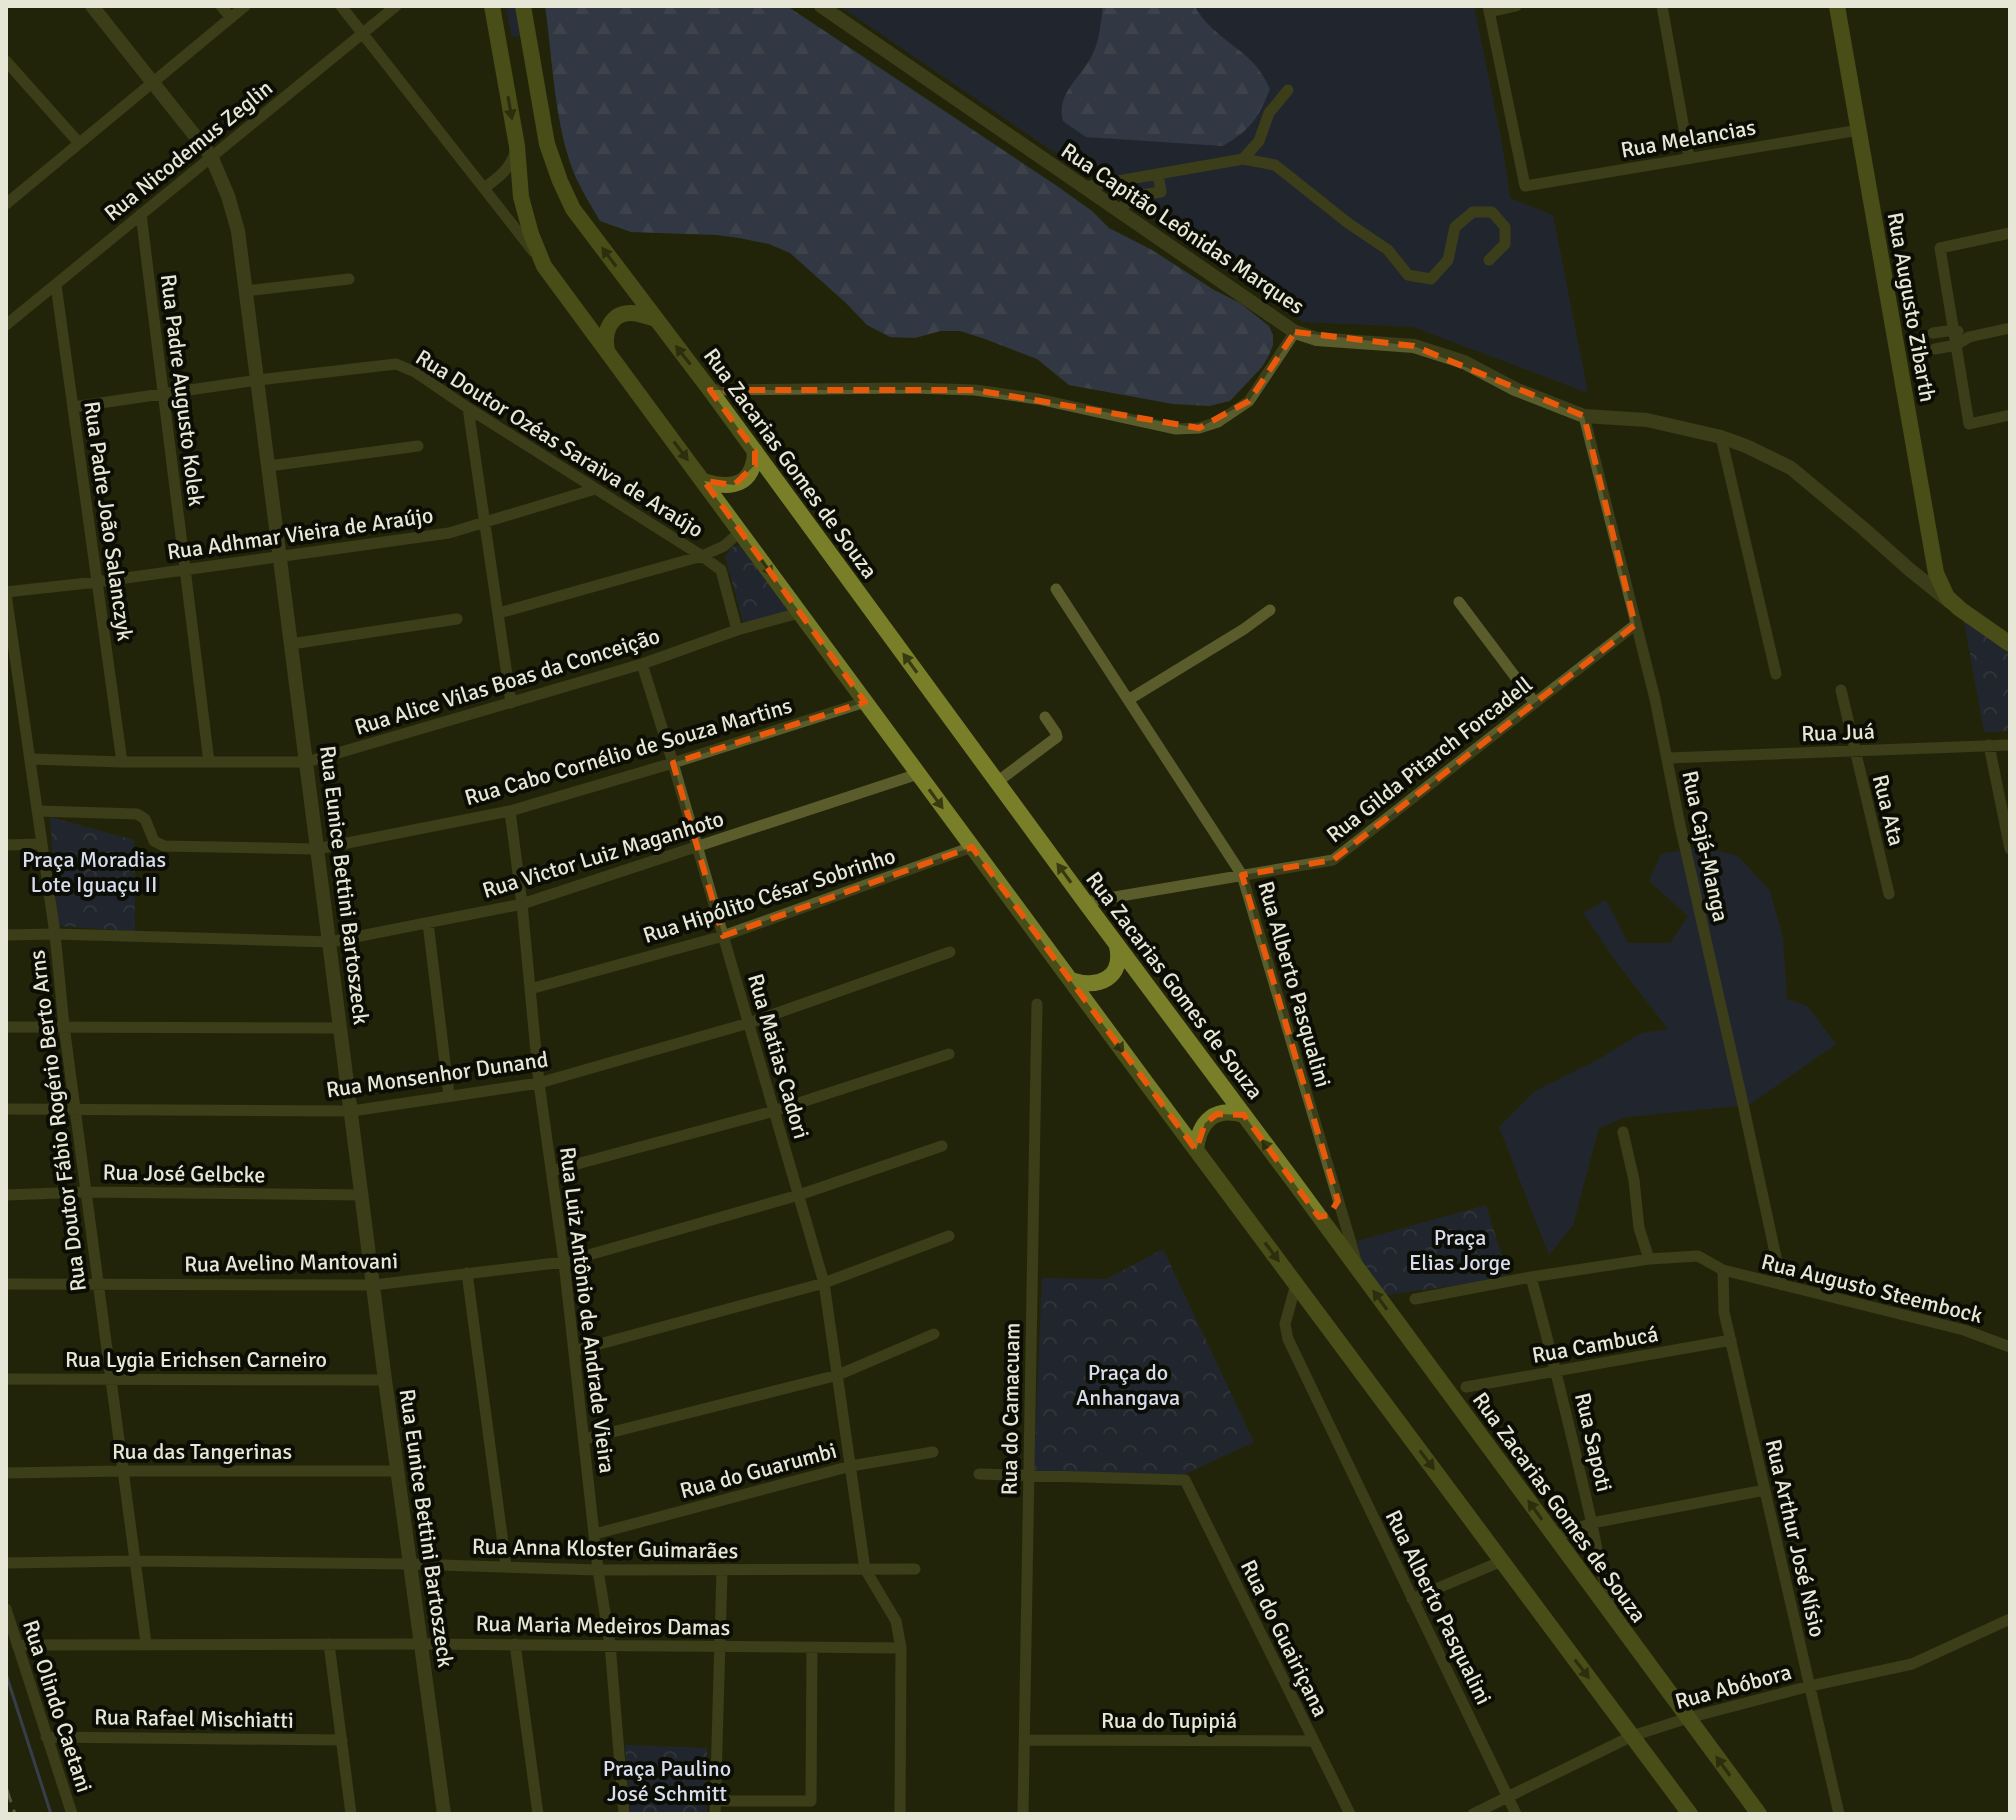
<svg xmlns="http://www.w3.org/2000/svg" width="2016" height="1820" viewBox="0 0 2016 1820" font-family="Signika,sans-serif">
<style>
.grass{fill:#20285c}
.forest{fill:url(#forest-firs)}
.park{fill:url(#park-crowns)}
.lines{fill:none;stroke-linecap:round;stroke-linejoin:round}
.stream{stroke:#515e9b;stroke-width:3}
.minor{stroke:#5a5d2b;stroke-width:11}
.tertiary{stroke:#5a5d2b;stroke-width:14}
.secondary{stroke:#797e28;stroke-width:16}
.rail{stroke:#91927e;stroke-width:3;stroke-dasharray:16 8;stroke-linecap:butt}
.oneway{fill:#383a12}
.marked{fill:none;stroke:#e8590c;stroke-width:6;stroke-dasharray:16 10;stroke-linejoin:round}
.labels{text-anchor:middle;stroke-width:8;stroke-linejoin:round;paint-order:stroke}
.street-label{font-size:22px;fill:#e6e7d7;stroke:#0c0d04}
.park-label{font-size:22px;fill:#d7dcee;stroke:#0c0d04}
</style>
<defs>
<pattern id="forest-firs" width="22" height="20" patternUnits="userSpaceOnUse" patternTransform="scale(2)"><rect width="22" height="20" fill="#44508b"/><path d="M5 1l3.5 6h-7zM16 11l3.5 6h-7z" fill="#5f699b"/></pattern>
<pattern id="park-crowns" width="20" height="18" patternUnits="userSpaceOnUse" patternTransform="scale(2)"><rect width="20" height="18" fill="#20285c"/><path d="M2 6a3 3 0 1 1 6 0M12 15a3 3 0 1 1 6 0" fill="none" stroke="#404773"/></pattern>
</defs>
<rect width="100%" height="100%" fill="#23250a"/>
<!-- grass -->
<path class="grass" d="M506 6H517L520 34 519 37 512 36 511 33Z
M840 6H1474L1502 143 1510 198 1553 215 1588 393 1413 327 1303 322Z
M1700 847 1738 856 1770 891 1783 938 1787 999 1807 1006 1836 1044 1749 1105 1626 1117 1599 1128 1573 1225 1549 1255 1499 1127 1535 1091 1601 1058 1641 1033 1668 1029 1617 963 1583 913 1606 900 1628 943H1670L1688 916 1649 881 1661 854Z"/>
<!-- forest -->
<path class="forest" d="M545 6H787L1057 186 1092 211 1109 228 1152 250 1214 290 1240 303 1269 326 1273 335V345L1269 355 1262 367 1230 401 1209 406 1173 404 1069 385 1037 359 985 339 960 331H940L915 338 890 337 867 325 846 303 790 253 769 244 739 238 717 235 631 232 600 221C592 207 583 193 576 178 554 126 553 61 545 6Z
M1103 6H1197L1196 9C1201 16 1206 23 1213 29 1238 52 1255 56 1270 89 1258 119 1250 130 1223 146L1086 137 1063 121C1055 92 1084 76 1094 51 1100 38 1101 20 1103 6Z"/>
<!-- park -->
<path class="park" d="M742 545 788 611 744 624 725 557 732 547Z
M1964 621 2010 654V731L1984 732Z
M50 817 134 840 135 931 58 926Z
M1486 1205 1509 1278 1386 1295 1364 1270 1357 1241Z
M1163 1249 1254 1442 1183 1475 1034 1471 1042 1278 1107 1279Z
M625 1745 707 1748V1814H630Z"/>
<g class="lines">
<!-- stream -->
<path class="stream" d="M6 1674 51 1814"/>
<!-- minor -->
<path class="minor" d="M221 6 231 18
M341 6 533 251
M1488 6 1525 186 1859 130
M1662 6 1689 157
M1489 12 1516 6
M6 61 79 143
M1243 159 1275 165 1348 223 1388 250 1408 275 1431 279 1448 260 1455 227 1473 212H1492L1505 227V244L1489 260
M1084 187 1243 159 1259 141 1269 113 1288 90
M484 188C498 178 509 170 515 153
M6 204 245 6
M1117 210 1140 195 1161 192 1158 174
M141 214 209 762
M2010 233 1940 248 1969 424 2010 415
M56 285 122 762
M246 291 349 279
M6 325 396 6
M1933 333 1954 330 1958 331
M1935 349 1956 345 1969 337 2010 328
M710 390 913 388 975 390 1038 399 1175 429 1199 428 1218 422 1249 401 1295 332
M73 407 258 380 396 364 415 372 468 408 702 556 721 570 737 630
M468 408 511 703
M1584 416 1655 699 1680 825 1743 1104 1782 1285
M1721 437 1776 674
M269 466 418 446
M1056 589 1242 875 1356 1260
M6 592 97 582 449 533 595 489
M6 594 55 934 64 1026 146 1643
M1459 602 1535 703
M499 613 702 556 724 546 741 531
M291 644 457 619
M642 664 673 763 824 1283 865 1569 896 1621 901 1648 900 1814
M1841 690 1889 894
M1128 700 1244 629 1270 610
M1989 745 2010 849
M1668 758 2010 745
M31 759 122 762H307L642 664 737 630 799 613
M997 782 1057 737 1056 733 1045 717
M37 811 137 814 145 819 154 841 164 846 317 849 510 811 673 763 865 702
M510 811 522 904 539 1083 564 1262 598 1570 610 1644 624 1814
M6 845 41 844
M1085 902 1333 860 1635 625
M428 923 449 1096
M6 935 55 934 330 942 522 904 918 774
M530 989 723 936 972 847
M6 1027 341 1028
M6 1109 352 1111 539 1083 749 1023 950 952
M1623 1132 1634 1180 1639 1228 1649 1259
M551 1171 774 1111 949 1054
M6 1195 86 1192 363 1195
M1723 1270 1724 1312 1839 1814
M467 1273 506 1566
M1531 1277C1551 1351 1569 1424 1586 1498 1595 1535 1600 1571 1611 1607
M6 1284 374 1285 564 1262 799 1195 942 1146
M1296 1284 1285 1324 1288 1339 1516 1814
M1415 1299 1531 1277 1649 1259 1698 1256 1723 1270 1964 1330 2010 1347
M574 1351 824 1283 949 1236
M6 1379 385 1380
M1466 1387 1731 1340
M585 1439 838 1375 934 1334
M6 1473 122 1471H398
M979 1474 1185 1480 1350 1814
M595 1534 851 1466 933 1452
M1555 1537 1592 1523 1765 1490
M6 1563 135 1561 409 1564 598 1570 915 1569
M1412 1599 1502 1561
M6 1609 72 1814
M329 1644 351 1814
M515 1644 538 1814
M17 1645 420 1644 901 1648
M46 1737 342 1740
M1025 1740 1314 1741
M715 1801H811L812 1647
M715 1814 722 1571
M1023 1814 1037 1004
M1473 1814 1632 1736 1688 1718 1810 1686 1912 1664 2010 1619"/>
<!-- tertiary -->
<path class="tertiary" d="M92 6 211 156 228 196 238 231 385 1380 444 1814
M821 6 1295 332 1317 339 1414 346 1464 362 1515 389 1584 416 1647 420 1721 437 1746 446 1791 468 1864 529 1910 570 1950 602"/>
<!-- secondary -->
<path class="secondary" d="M492 6 517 146 521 197 531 234 544 266 1144 1080 1690 1814
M523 6 547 144 560 181 573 209 710 390 1085 902 1294 1182 1759 1814
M1837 6 1936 573 1947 597 1960 609 2010 644
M607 350C603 333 610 313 631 313 639 313 648 317 656 319
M704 481C732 490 754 485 755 451
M1071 980C1099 989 1124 978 1117 946
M1196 1150C1199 1121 1215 1106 1244 1115"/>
<!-- rail -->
<path class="rail" d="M6 1787 15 1814"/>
</g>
<!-- one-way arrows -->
<defs><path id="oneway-solid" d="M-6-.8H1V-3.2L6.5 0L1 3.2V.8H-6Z" transform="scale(2)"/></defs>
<g class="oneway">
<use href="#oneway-solid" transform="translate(510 108) rotate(80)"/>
<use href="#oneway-solid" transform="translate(609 257) rotate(-127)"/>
<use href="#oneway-solid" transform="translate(683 355) rotate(-128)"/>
<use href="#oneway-solid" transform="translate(681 451) rotate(53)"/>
<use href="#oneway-solid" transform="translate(766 566) rotate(55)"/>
<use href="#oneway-solid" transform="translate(910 663) rotate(-126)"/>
<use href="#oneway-solid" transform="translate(936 799) rotate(54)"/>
<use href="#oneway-solid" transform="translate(1064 873) rotate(-126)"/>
<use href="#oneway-solid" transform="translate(1117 1043) rotate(54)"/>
<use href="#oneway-solid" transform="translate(1269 1149) rotate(-127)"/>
<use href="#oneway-solid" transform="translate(1272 1252) rotate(53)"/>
<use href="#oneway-solid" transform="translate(1380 1300) rotate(-126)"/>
<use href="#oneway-solid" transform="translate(1427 1460) rotate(53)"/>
<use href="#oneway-solid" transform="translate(1535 1510) rotate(-126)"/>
<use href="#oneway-solid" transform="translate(1582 1669) rotate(53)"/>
<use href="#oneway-solid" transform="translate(1723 1766) rotate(-126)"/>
</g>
<!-- marked area -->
<path d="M0 0H2016V1820H0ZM1295 332 1414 346 1584 416 1635 625 1333 860 1242 875 1338 1201 1329 1215 1319 1217 1244 1115 1217 1114 1205 1123 1196 1150 972 847 723 936 673 763 865 702 704 481 734 485 755 465V451L710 390H975L1199 428 1249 401Z" fill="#23250a" fill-opacity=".55" fill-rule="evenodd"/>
<path class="marked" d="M1295 332 1414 346 1584 416 1635 625 1333 860 1242 875 1338 1201 1329 1215 1319 1217 1244 1115 1217 1114 1205 1123 1196 1150 972 847 723 936 673 763 865 702 704 481 734 485 755 465V451L710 390H975L1199 428 1249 401Z"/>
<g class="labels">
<!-- street labels -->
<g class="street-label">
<text transform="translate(1688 138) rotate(-10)" y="8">Rua Melancias</text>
<text transform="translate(188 150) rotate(-39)" y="8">Rua Nicodemus Zeglin</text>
<text transform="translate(1183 228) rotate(34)" y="8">Rua Capitão Leônidas Marques</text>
<text transform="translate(1912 307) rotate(80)" y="8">Rua Augusto Zibarth</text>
<text transform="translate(183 390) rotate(83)" y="8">Rua Padre Augusto Kolek</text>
<text transform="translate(560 443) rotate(32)" y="8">Rua Doutor Ozéas Saraiva de Araújo</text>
<text transform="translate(791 463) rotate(54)" y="8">Rua Zacarias Gomes de Souza</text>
<text transform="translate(109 521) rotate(82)" y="8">Rua Padre João Salanczyk</text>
<text transform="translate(300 533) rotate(-8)" y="8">Rua Adhmar Vieira de Araújo</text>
<text transform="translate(507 681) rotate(-17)" y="8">Rua Alice Vilas Boas da Conceição</text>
<text transform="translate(1838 732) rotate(-2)" y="8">Rua Juá</text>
<text transform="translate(628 751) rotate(-16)" y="8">Rua Cabo Cornélio de Souza Martins</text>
<text transform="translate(1429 759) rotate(-38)" y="8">Rua Gilda Pitarch Forcadell</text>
<text transform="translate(1889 810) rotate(76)" y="8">Rua Ata</text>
<text transform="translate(1706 846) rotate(78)" y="8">Rua Cajá-Manga</text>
<text transform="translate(603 854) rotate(-17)" y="8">Rua Victor Luiz Maganhoto</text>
<text transform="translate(345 885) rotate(83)" y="8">Rua Eunice Bettini Bartoszeck</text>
<text transform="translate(769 895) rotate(-18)" y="8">Rua Hipólito César Sobrinho</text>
<text transform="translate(1295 984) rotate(74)" y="8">Rua Alberto Pasqualini</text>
<text transform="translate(1175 985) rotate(53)" y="8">Rua Zacarias Gomes de Souza</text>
<text transform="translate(779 1056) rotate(74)" y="8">Rua Matias Cadori</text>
<text transform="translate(437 1074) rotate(-8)" y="8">Rua Monsenhor Dunand</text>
<text transform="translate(57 1121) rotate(-97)" y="8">Rua Doutor Fábio Rogério Berto Arns</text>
<text transform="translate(184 1173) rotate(1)" y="8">Rua José Gelbcke</text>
<text transform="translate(291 1262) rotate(-1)" y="8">Rua Avelino Mantovani</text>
<text transform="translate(1872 1288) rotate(14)" y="8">Rua Augusto Steembock</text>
<text transform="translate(588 1310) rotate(83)" y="8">Rua Luiz Antônio de Andrade Vieira</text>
<text transform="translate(1595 1344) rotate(-10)" y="8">Rua Cambucá</text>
<text x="196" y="1367">Rua Lygia Erichsen Carneiro</text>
<text transform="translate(1010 1409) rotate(-89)" y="8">Rua do Camacuam</text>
<text transform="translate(1594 1442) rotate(77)" y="8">Rua Sapoti</text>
<text x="202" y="1459">Rua das Tangerinas</text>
<text transform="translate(758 1470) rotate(-15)" y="8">Rua do Guarumbi</text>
<text transform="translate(1560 1507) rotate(54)" y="8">Rua Zacarias Gomes de Souza</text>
<text transform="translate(427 1528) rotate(82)" y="8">Rua Eunice Bettini Bartoszeck</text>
<text transform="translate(1796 1538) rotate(77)" y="8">Rua Arthur José Nísio</text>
<text transform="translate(605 1548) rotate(1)" y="8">Rua Anna Kloster Guimarães</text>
<text transform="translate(1439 1607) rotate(64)" y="8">Rua Alberto Pasqualini</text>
<text transform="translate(603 1625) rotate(1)" y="8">Rua Maria Medeiros Damas</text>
<text transform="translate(1285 1638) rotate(64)" y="8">Rua do Guairiçana</text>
<text transform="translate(1733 1686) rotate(-15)" y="8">Rua Abóbora</text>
<text transform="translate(58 1706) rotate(72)" y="8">Rua Olindo Caetani</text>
<text transform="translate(194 1718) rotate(1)" y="8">Rua Rafael Mischiatti</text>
<text x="1169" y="1728">Rua do Tupipiá</text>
</g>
<!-- park labels -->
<g class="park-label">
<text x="94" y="867">Praça Moradias<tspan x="94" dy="25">Lote Iguaçu II</tspan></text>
<text x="1460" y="1245">Praça<tspan x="1460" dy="25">Elias Jorge</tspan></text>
<text x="1128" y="1380">Praça do<tspan x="1128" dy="25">Anhangava</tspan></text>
<text x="667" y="1776">Praça Paulino<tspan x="667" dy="25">José Schmitt</tspan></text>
</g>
</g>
<!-- border -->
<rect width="2016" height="1820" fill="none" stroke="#e6e7d7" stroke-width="16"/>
</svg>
